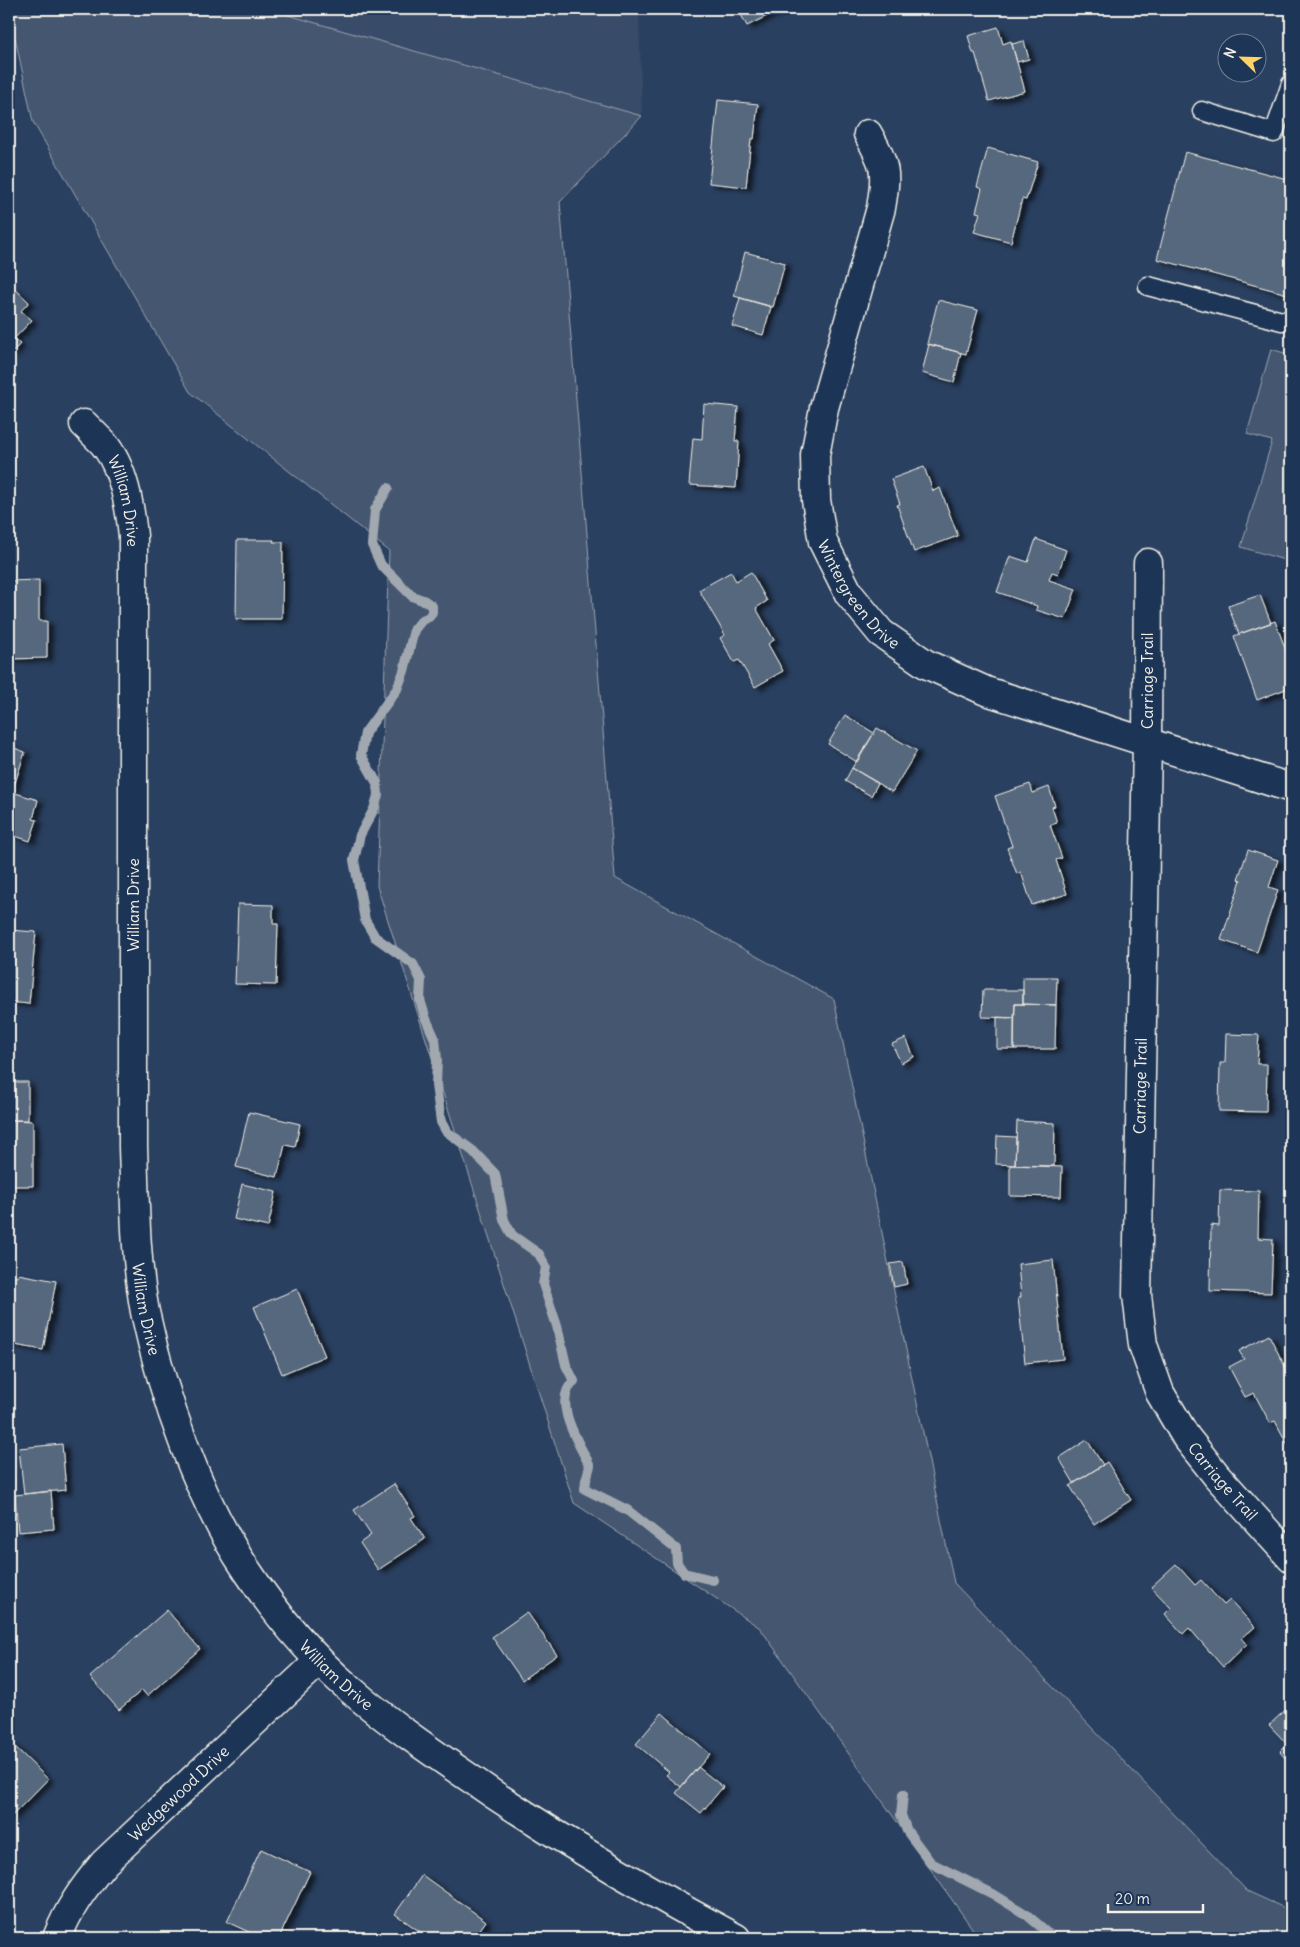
<svg xmlns="http://www.w3.org/2000/svg" width="1300" height="1947" viewBox="0 0 1300 1947" font-family="Delius,sans-serif">
<style>
.built{fill:#374c69}
.green{fill:#445771;stroke:#9ca4ac}
.lines{fill:none;stroke-linecap:round;stroke-linejoin:round}
.stream{stroke:#a1a8b0;stroke-width:10}
.building{fill:#56677d;stroke:#f4f1e8;filter:url(#shadow)}
.service-casing{stroke:#f4f1e8;stroke-width:21}
.minor-casing{stroke:#f4f1e8;stroke-width:31}
.service{stroke:#1d3557;stroke-width:18}
.minor{stroke:#1d3557;stroke-width:28}
.labels{text-anchor:middle;stroke-width:4.5;stroke-linejoin:round;paint-order:stroke}
.street-label{font-size:16px;fill:#f4f1e8;stroke:#1d3557}
</style>
<defs>
<filter id="shadow"><feDropShadow dx="5.5" dy="3" stdDeviation="2.5" flood-color="#0009"/></filter>
</defs>
<rect width="100%" height="100%" fill="#2a4060"/>
<filter id="ink" filterUnits="userSpaceOnUse"><feTurbulence type="fractalNoise" baseFrequency=".02" numOctaves="2"/><feDisplacementMap in="SourceGraphic" scale="10" xChannelSelector="R" yChannelSelector="G"/><feConvolveMatrix kernelMatrix="1 2 1 2 8 2 1 2 1" color-interpolation-filters="sRGB"/></filter>
<g filter="url(#ink)">
<!-- built -->
<path class="built" d="M284 9H639L642 116 288 15Z"/>
<!-- green -->
<path class="green" d="M9 9H284L288 15 642 116 560 202 615 878 834 999 954 1583 1247 1891 1291 1911V1938H979L760 1628 574 1503 377 886 389 551 190 392 33 122Z
M1271 349 1291 355V562L1241 547 1272 441 1247 434Z"/>
<g class="lines">
<!-- stream -->
<path class="stream" d="M388 488 375 510 372 545 381 565 412 596 425 601 432 606V612L429 617 422 620 414 630 404 671 397 689 365 733 361 755 377 783 378 795 374 809 360 835 354 860 365 920 375 937 413 964 421 980 420 1000 426 1019 435 1039 437 1060 436 1085 441 1122 446 1131 473 1151 495 1174 504 1220 512 1235 539 1254 546 1267 543 1284 557 1326 566 1365 574 1381C551 1402 579 1443 590 1466L586 1480 585 1489 627 1510 676 1549 677 1563 684 1573 713 1580
M903 1794 901 1815 907 1831 931 1863 993 1894 1027 1915 1054 1938"/>
</g>
<!-- building -->
<path class="building" d="M738 9H781L747 26Z
M998 27 1003 44 1011 41 1025 91 989 101 975 53H973L968 36Z
M1024 41 1029 59 1017 62 1012 44Z
M718 100 758 104 754 139H751L746 187 709 183Z
M988 148 1038 162 1026 200 1022 199 1011 242 974 232 980 213 976 212 982 189 977 187Z
M1185 152 1291 180V295L1157 259Z
M745 252 785 263 773 307 734 296Z
M12 286 29 302 21 311 32 320 14 339 20 344 9 356V290Z
M740 298 771 307 763 335 732 326Z
M938 300 978 310 966 354 927 344Z
M929 344 961 353 954 382 922 373Z
M704 404 738 407 735 441H739L736 488 689 485 693 438 702 439Z
M924 467 933 491 940 488 958 536 914 552 897 505 900 504 891 479Z
M1036 539 1066 550 1058 574 1052 572 1049 580 1076 589 1065 619 1036 610 1037 606 997 592 1010 556 1028 562Z
M237 540H274L273 542H283L282 619H236Z
M731 572 736 581 751 572 767 601 756 608 774 640 768 644 783 671 755 687 739 660 734 662 720 638 725 635 699 590Z
M39 580V621H47V658L9 659V581Z
M1260 595 1271 623 1239 634 1228 606Z
M1275 621 1291 664V687L1257 700 1234 636Z
M845 715 874 733 857 762 828 744Z
M877 728 917 751 892 792 852 768Z
M9 746 25 752 12 792 38 800 33 819 37 820 30 841 9 834Z
M852 768 878 783 871 796 845 781Z
M1030 784 1033 793 1049 787 1055 806 1052 807 1057 823 1050 825 1062 858 1056 860 1067 894 1032 905 1021 872 1017 874 1007 848 1012 846 995 796Z
M1248 850 1278 860 1269 887 1278 890 1257 952 1221 940 1241 880 1238 879Z
M238 904 273 905V924H278L276 985 235 984Z
M9 930 36 932 29 1004 9 1002Z
M1023 977H1057L1056 1005 1023 1004Z
M983 990H1023V1004H1015L1014 1018 982 1017Z
M1015 1004 1056 1005 1055 1049H1014Z
M997 1017 1014 1018V1049H997Z
M1226 1034 1259 1035 1257 1064H1267L1266 1112 1219 1111 1220 1063H1225Z
M906 1038 914 1057 901 1063 892 1044Z
M9 1082H28V1120H9Z
M249 1112 300 1124 295 1147 285 1145 277 1177 236 1167Z
M9 1120 33 1121V1186H9Z
M1017 1121 1055 1123 1054 1166 1015 1165Z
M997 1136 1016 1137 1015 1165 996 1164Z
M1010 1165 1062 1167 1061 1197 1010 1196Z
M242 1184 276 1192 268 1227 234 1219Z
M1220 1190 1259 1191 1258 1238 1273 1239 1271 1293 1210 1291 1211 1225 1219 1226Z
M1053 1260 1063 1359 1025 1363 1018 1298 1021 1297 1018 1264Z
M903 1262 907 1284 894 1287 890 1264Z
M18 1274 56 1281 43 1350 9 1344V1276L18 1277Z
M297 1289 325 1356 282 1374 254 1307Z
M1269 1335 1291 1378V1446L1289 1447 1275 1421 1270 1423 1254 1393 1245 1397 1229 1367 1244 1359 1239 1351Z
M1087 1440 1103 1465 1074 1483 1059 1458Z
M62 1444 66 1490 24 1494 19 1448Z
M1107 1462 1131 1500 1094 1524 1070 1486Z
M394 1484 415 1516 411 1518 425 1539 378 1570 360 1543 371 1535 354 1510Z
M51 1491 54 1529 18 1532 15 1495Z
M1176 1564 1195 1585 1201 1580 1224 1605 1230 1600 1255 1627 1242 1638 1247 1644 1223 1667 1189 1628 1183 1634 1165 1614 1171 1608 1151 1587Z
M167 1610 200 1649 147 1696 142 1690 119 1710 90 1677Z
M527 1612 557 1655 522 1680 492 1637Z
M1291 1705V1741L1288 1745 1269 1725Z
M662 1713 710 1754 681 1787 666 1775 669 1772 636 1744Z
M1291 1741V1765L1280 1752Z
M10 1742 48 1779 9 1819V1743Z
M698 1767 723 1787 701 1813 676 1793Z
M261 1849 310 1872 279 1938H262L227 1922Z
M422 1875 486 1921 474 1938H429L395 1914Z"/>
<g class="lines">
<defs>
<path id="service" d="M1202 111 1274 133 1291 84
M1148 286 1282 321 1291 320"/>
<g id="minor">
<path id="s1" d="M868 134C886 166 887 172 881 208L824 408 815 455 816 500 823 542 849 594 881 633 926 664 986 691 1291 788"/>
<path id="s2" d="M84 424C90 430 97 437 103 443 124 467 130 507 133 536V1147C135 1201 135 1259 145 1312 163 1396 198 1498 246 1569 275 1613 311 1656 351 1690 395 1728 445 1761 493 1794 572 1846 653 1894 736 1938"/>
<path id="s3" d="M1148 563 1147 742 1137 1295 1143 1345 1160 1393 1186 1437 1217 1476 1291 1558"/>
<path id="s4" d="M57 1938C68 1909 84 1887 104 1863L319 1661"/>
</g>
</defs>
<!-- service casing -->
<use href="#service" class="service-casing"/>
<!-- minor casing -->
<use href="#minor" class="minor-casing"/>
<!-- service -->
<use href="#service" class="service"/>
<!-- minor -->
<use href="#minor" class="minor"/>
</g>
</g>
<g class="labels">
<!-- street labels -->
<g class="street-label">
<text dy="6" stroke="none"><textPath href="#s2" startOffset="90">William Drive</textPath></text>
<text dy="6" stroke="none"><textPath href="#s1" startOffset="485">Wintergreen Drive</textPath></text>
<text transform="translate(1147 681) rotate(-90)" y="6">Carriage Trail</text>
<text transform="translate(133 905) rotate(-90)" y="6">William Drive</text>
<text transform="translate(1140 1086) rotate(-89)" y="6">Carriage Trail</text>
<text dy="6" stroke="none"><textPath href="#s2" startOffset="900">William Drive</textPath></text>
<text dy="6" stroke="none"><textPath href="#s3" startOffset="942">Carriage Trail</textPath></text>
<text dy="6" stroke="none"><textPath href="#s2" startOffset="1320">William Drive</textPath></text>
<text dy="6" stroke="none"><textPath href="#s4" startOffset="191">Wedgewood Drive</textPath></text>
</g>
</g>
<!-- margin -->
<rect width="1300" height="1947" fill="none" stroke="#1d3557" stroke-width="30"/>
<rect x="15" y="15" width="1270" height="1917" fill="none" stroke="#f4f1e8" stroke-width="2" filter="url(#ink)"/>
<!-- north arrow -->
<g transform="translate(1242 58) rotate(293)"><circle r="24" fill="#1d3557" stroke="#738091"/>
<path d="M0-4L9 19L0 12L-9 19Z" fill="#ffd166"/>
<text y="-8" font-size="14" font-weight="bold" text-anchor="middle" fill="#f4f1e8">N</text>
</g>
<!-- scale -->
<path d="M1108 1904v8h95v-8" fill="none" stroke="#f4f1e8" stroke-width="2.5"/>
<text x="1115" y="1904" font-size="15" fill="#f4f1e8" stroke="#1d3557" stroke-width="4" paint-order="stroke">20 m</text>
</svg>
